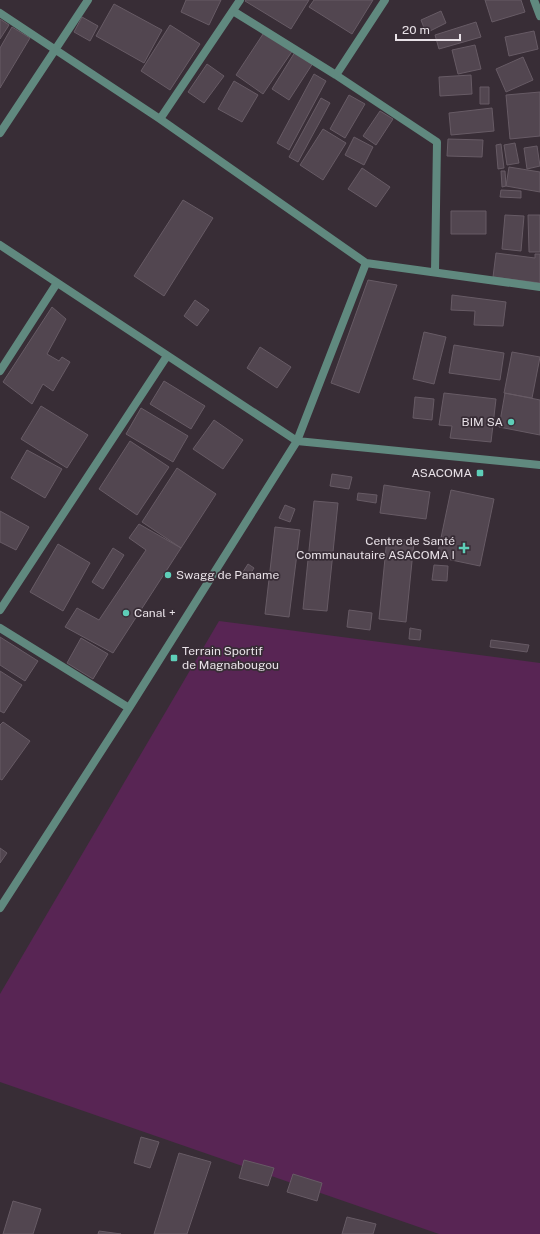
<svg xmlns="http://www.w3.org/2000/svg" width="540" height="1234" viewBox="0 0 540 1234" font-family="'Public Sans',sans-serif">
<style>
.green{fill:#582554}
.building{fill:#524650;stroke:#675b65}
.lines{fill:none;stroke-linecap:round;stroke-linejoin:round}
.minor{stroke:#60897f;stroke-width:8}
.poi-dot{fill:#5eceb8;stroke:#382d36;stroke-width:1.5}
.labels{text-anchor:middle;stroke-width:3.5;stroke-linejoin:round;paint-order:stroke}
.poi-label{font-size:12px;fill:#e8e1e7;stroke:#382d36;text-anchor:end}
</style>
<rect width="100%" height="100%" fill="#382d36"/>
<!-- green -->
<path class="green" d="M219 621 540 663V1234H439L0 1082V994Z"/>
<!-- building -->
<path class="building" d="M186 0H221L209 25 181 12Z
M246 0H309L291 29 245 1Z
M314 0H373L352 34 309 7Z
M485 0H521L525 12 492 22Z
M114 4 162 30 144 63 96 36Z
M441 11 446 23 426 33 421 20Z
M82 17 98 26 90 41 74 32Z
M0 19 9 25 0 39Z
M476 22 481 37 439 49 435 35Z
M170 25 200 44 170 90 141 71Z
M12 27 30 38 0 88V48Z
M265 31 293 50 263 94 236 75Z
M534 31 538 49 509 56 505 37Z
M475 45 481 69 458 74 452 50Z
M295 52 313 63 289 100 272 89Z
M523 57 533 80 506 92 496 69Z
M207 64 224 76 204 103 188 92Z
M314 74 326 81 289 150 277 143Z
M471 75 472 94 440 96 439 77Z
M234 81 258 95 242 122 218 109Z
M480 87H489V104H480Z
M540 92V136L510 139 506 95Z
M349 95 365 104 345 138 330 129Z
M321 98 330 103 298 162 289 157Z
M492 108 494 131 451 135 449 113Z
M380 111 393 119 376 145 363 136Z
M323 129 346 143 323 180 300 165Z
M354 137 373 147 364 165 345 155Z
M448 139 483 140 482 157 447 156Z
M515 143 519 163 507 165 504 145Z
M501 144 504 168 498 169 496 145Z
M537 146 540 166 527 169 524 148Z
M509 167 540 172V192L506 186Z
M362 168 390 187 376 207 348 189Z
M501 171H505L506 186 502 187Z
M501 190 521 191V198L500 197Z
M183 200 213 218 164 296 134 276Z
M451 211H486V234H451Z
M505 215 524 216 521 251 502 249Z
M528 215H540V252H529Z
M496 253 535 258V254H540V283L493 277Z
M368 280 397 285 359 393 331 383Z
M452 295 506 302 503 326 474 325 475 311 451 310Z
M195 300 209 310 197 326 184 316Z
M52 307 66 319 47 354 59 361 62 357 70 362 53 391 43 384 32 404 3 382Z
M424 332 446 337 434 384 413 379Z
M454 345 504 353 500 380 449 373Z
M260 347 291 367 277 388 247 368Z
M512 352 540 357 532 398 504 393Z
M164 381 205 406 191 429 150 404Z
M444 393 496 399 491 442 450 438 452 426 439 425Z
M505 393 540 400V435L499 427Z
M415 397 434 399 432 420 413 418Z
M41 406 88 435 67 468 21 439Z
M141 408 188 436 173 462 126 434Z
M214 420 243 440 223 469 193 449Z
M130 441 169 467 137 515 99 489Z
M27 450 62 469 45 498 11 478Z
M177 468 216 494 181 548 142 522Z
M332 474 352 477 349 489 330 486Z
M384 485 430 492 426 519 380 513Z
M451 490 494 499 480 566 437 557Z
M358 493 377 495 376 503 357 500Z
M314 501 338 503 327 611 303 609Z
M285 505 295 509 290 522 279 518Z
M0 511 29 527 16 550 0 542Z
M139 524 181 548 113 653 65 627 77 608 99 620 146 550 129 538Z
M275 527 300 530 289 617 265 614Z
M387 538 414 541 406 622 379 619Z
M58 544 90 563 63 611 30 592Z
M113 548 124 555 103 589 92 582Z
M248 564 254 568 247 579 241 575Z
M434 565 448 566 447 581 432 580Z
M349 610 372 613 370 630 347 627Z
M410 628 421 630 420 640 409 639Z
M0 637 38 661 25 681 0 665Z
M81 638 108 654 93 679 67 663Z
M491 640 529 645 527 652 490 647Z
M0 671 22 685 4 713 0 711Z
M3 722 30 741 2 780 0 779V725Z
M0 848 7 853 0 863Z
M141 1137 159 1142 150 1168 134 1163Z
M179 1153 211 1162 187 1234H154Z
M244 1160 274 1168 268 1186 239 1178Z
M293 1174 322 1183 317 1201 287 1192Z
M13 1201 41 1209 33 1234H3Z
M347 1217 376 1224 373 1234H342Z
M99 1231 121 1234H98Z"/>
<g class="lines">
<!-- minor -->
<path class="minor" d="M534 0 540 16
M233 11 336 75 437 142 435 272
M0 13 160 119 366 263 540 287
M336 75 385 0
M160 119 240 0
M0 133 88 0
M0 245 297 441 540 465
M0 371 57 283
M0 610 167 356
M0 628 129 708
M0 908 129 708 297 441 366 263"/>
</g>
<!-- markers -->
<g class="poi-dot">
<circle cx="511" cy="422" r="4"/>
<rect x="476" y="469" width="8" height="8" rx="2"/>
<path d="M462 542h4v4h4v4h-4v4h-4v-4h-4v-4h4z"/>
<circle cx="168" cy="575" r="4"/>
<circle cx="126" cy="613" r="4"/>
<rect x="170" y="654" width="8" height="8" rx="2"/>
</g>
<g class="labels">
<!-- poi labels -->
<g class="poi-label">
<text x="503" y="426">BIM SA</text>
<text x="472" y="477">ASACOMA</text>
<text x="455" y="545">Centre de Santé<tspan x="455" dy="14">Communautaire ASACOMA I</tspan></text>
<text x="176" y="579" text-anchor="start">Swagg de Paname</text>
<text x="134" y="617" text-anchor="start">Canal +</text>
<text x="182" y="655" text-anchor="start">Terrain Sportif<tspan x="182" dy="14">de Magnabougou</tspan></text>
</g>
</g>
<!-- scale -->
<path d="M396 34v6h64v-6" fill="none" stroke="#e8e1e7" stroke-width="2"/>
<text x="402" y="34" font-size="12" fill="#e8e1e7" stroke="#382d36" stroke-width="3" paint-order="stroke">20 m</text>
</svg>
